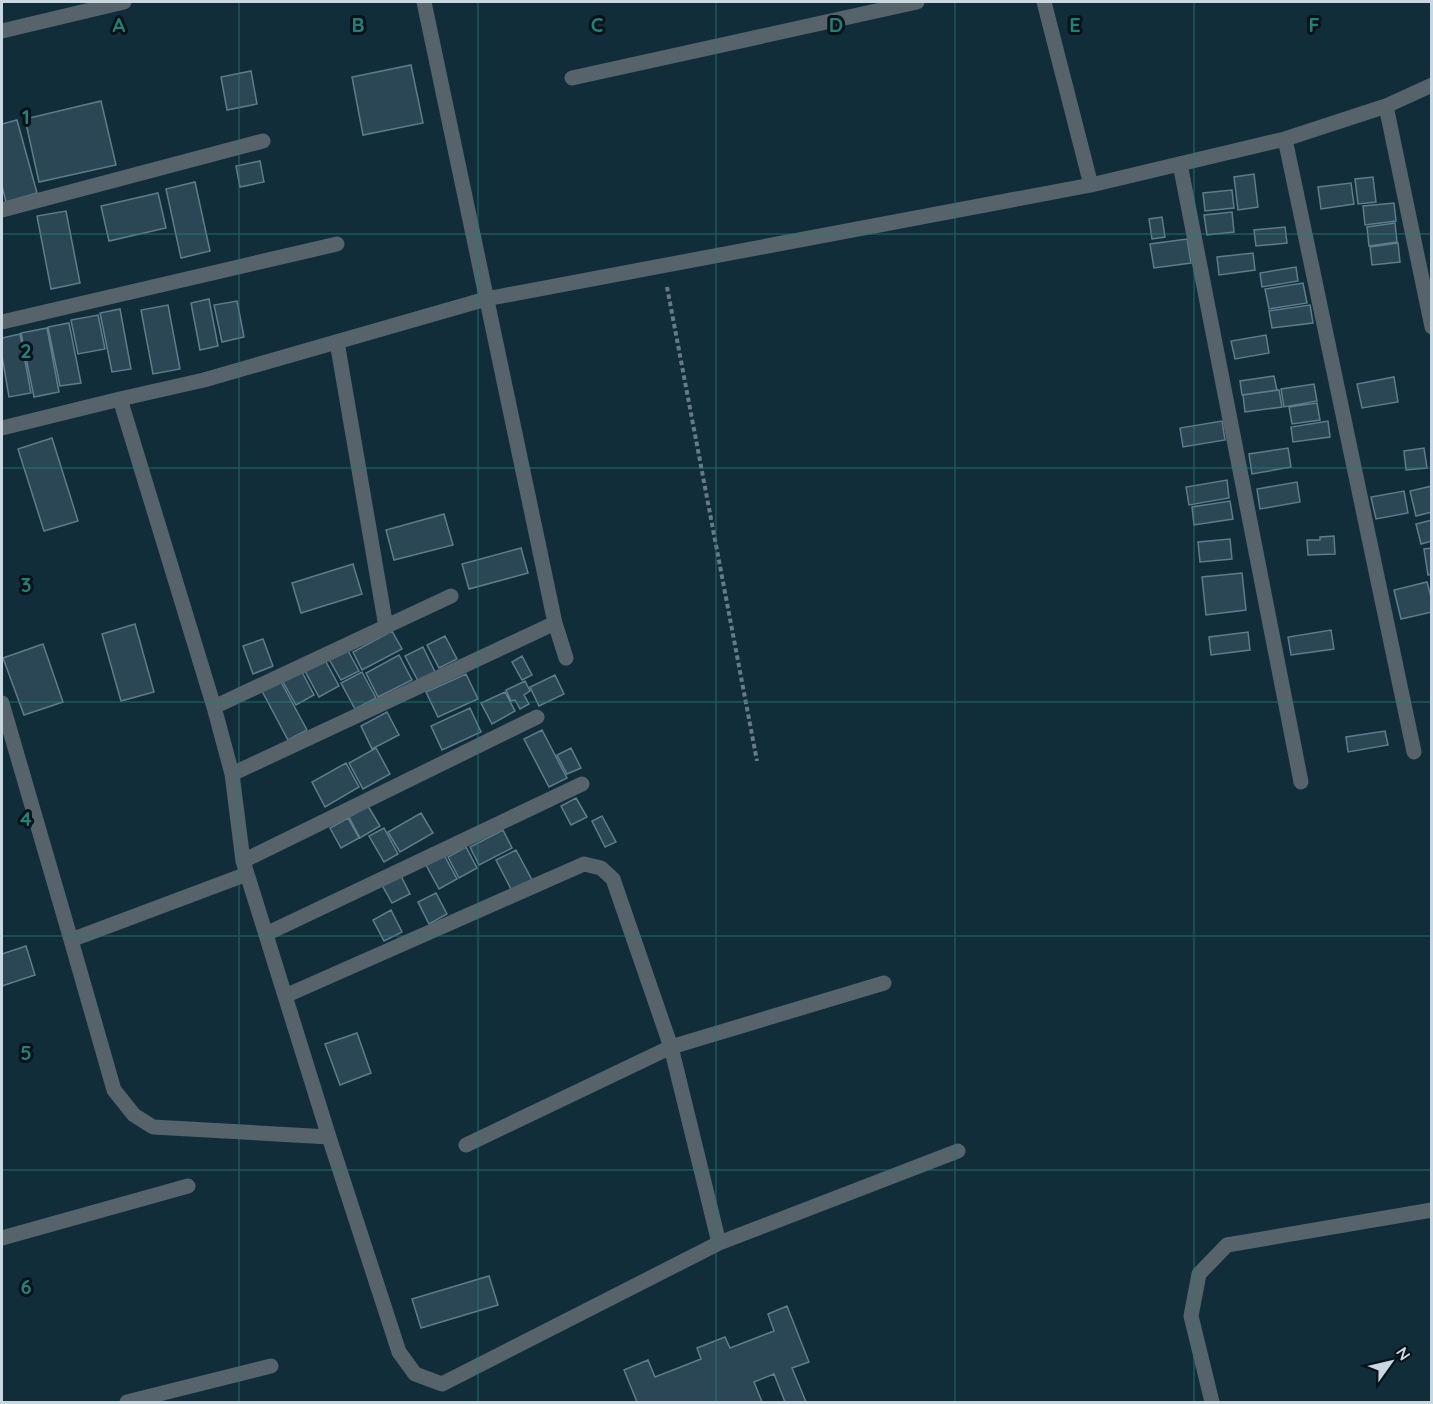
<svg xmlns="http://www.w3.org/2000/svg" width="1433" height="1404" viewBox="0 0 1433 1404" font-family="Quicksand,sans-serif">
<style>
.building{fill:#2b4756;stroke:#5e7c8b;stroke-width:1.5}
.lines{fill:none;stroke-linecap:round;stroke-linejoin:round}
.path{stroke:#657b86;stroke-width:4;stroke-dasharray:4.5 3;stroke-linecap:butt}
.minor{stroke:#56636a;stroke-width:15}
.grid{fill:none;stroke:#228079;stroke-width:1.5;stroke-opacity:0.55}
.grid-label{font-size:20px;text-anchor:middle;font-weight:bold;fill:#228079;stroke:#081319;stroke-width:6;stroke-linejoin:round;paint-order:stroke}
</style>
<rect width="100%" height="100%" fill="#112d3a"/>
<!-- building -->
<path class="building" d="M411 65 423 123 363 135 352 77Z
M251 71 257 104 227 110 221 77Z
M101 101 116 165 39 182 25 119Z
M17 120 37 193 6 202 2 186V124Z
M260 161 264 182 240 187 236 166Z
M1254 174 1258 207 1238 210 1234 177Z
M1373 177 1376 202 1358 204 1355 179Z
M195 182 210 251 181 258 166 189Z
M1351 183 1354 204 1321 209 1318 187Z
M1232 190 1234 208 1205 211 1203 193Z
M158 193 166 228 109 241 101 206Z
M1394 203 1396 221 1365 225 1363 206Z
M66 211 80 283 51 289 37 216Z
M1232 212 1234 232 1207 235 1204 215Z
M1162 217 1165 237 1152 239 1149 219Z
M1395 223 1397 242 1369 246 1367 227Z
M1285 227 1287 243 1256 246 1254 230Z
M1187 239 1191 263 1154 268 1150 244Z
M1398 243 1400 262 1372 265 1370 247Z
M1253 253 1255 270 1219 275 1217 257Z
M1296 267 1298 281 1262 287 1260 273Z
M1303 283 1307 303 1269 309 1265 289Z
M209 299 218 346 200 350 191 303Z
M237 301 244 337 222 342 214 305Z
M168 305 180 369 153 374 141 310Z
M1310 305 1313 323 1272 328 1269 311Z
M120 309 131 369 112 372 100 313Z
M98 315 105 349 78 354 71 320Z
M69 323 81 383 60 386 48 327Z
M47 328 59 392 34 397 21 333Z
M20 334 31 393 9 397 2 356V338Z
M1266 335 1269 353 1235 359 1231 341Z
M1274 376 1277 390 1242 395 1240 381Z
M1394 377 1398 402 1362 408 1357 384Z
M1314 384 1317 401 1284 407 1281 389Z
M1279 390 1282 407 1245 412 1243 395Z
M1317 403 1320 420 1292 424 1289 407Z
M1222 421 1225 440 1183 447 1180 428Z
M1328 421 1330 437 1293 442 1291 427Z
M52 438 78 521 44 531 18 449Z
M1288 448 1291 467 1252 474 1249 454Z
M1424 448 1427 468 1406 470 1404 451Z
M1227 480 1229 498 1189 505 1186 487Z
M1297 482 1300 502 1260 509 1257 489Z
M1432 486V512L1416 516 1410 491Z
M1404 491 1408 513 1376 519 1371 497Z
M1230 501 1233 519 1194 525 1192 507Z
M444 514 453 545 394 560 386 530Z
M1432 520V541L1421 544 1416 524Z
M1334 536 1335 554 1308 555 1307 540H1320V537Z
M1230 539 1232 559 1200 562 1198 542Z
M521 548 528 573 469 589 462 564Z
M1432 548V574L1428 575 1424 549Z
M353 564 362 594 301 613 292 583Z
M1242 573 1246 610 1206 615 1202 577Z
M1427 582 1432 601V612L1401 619 1394 590Z
M135 624 154 692 121 701 102 634Z
M1331 630 1334 649 1291 655 1288 637Z
M392 631 402 649 362 670 353 652Z
M1248 632 1250 650 1211 655 1209 637Z
M445 636 457 659 439 668 427 645Z
M263 639 273 666 253 674 243 646Z
M43 644 63 702 24 715 3 658Z
M423 647 435 672 418 681 405 656Z
M347 649 359 671 341 680 329 659Z
M399 655 412 680 378 697 366 673Z
M522 656 532 675 522 680 512 662Z
M325 660 339 686 319 697 305 671Z
M302 672 314 695 296 705 283 682Z
M362 672 376 698 355 709 341 683Z
M466 674 478 699 438 717 426 692Z
M555 675 564 694 539 706 530 687Z
M525 681 530 691 524 695 529 704 520 709 515 700 511 701 506 690Z
M281 682 307 730 288 740 262 691Z
M505 692 515 711 492 724 481 703Z
M470 708 481 732 442 750 431 726Z
M387 712 399 735 372 749 361 726Z
M542 730 567 778 549 787 524 739Z
M1385 731 1388 745 1348 752 1346 737Z
M376 748 390 774 363 789 349 763Z
M571 748 581 768 567 774 557 755Z
M346 763 359 787 325 807 312 782Z
M576 798 587 817 571 825 561 806Z
M368 806 380 826 360 838 349 817Z
M421 813 433 833 400 852 388 832Z
M602 816 616 842 605 847 592 821Z
M348 818 359 838 341 848 330 828Z
M384 828 398 854 384 862 369 836Z
M503 830 512 848 479 865 470 847Z
M466 847 477 868 459 878 448 857Z
M516 850 532 880 512 891 496 860Z
M444 855 457 879 439 889 426 865Z
M401 876 410 894 392 903 382 885Z
M436 893 447 914 429 924 418 902Z
M391 910 402 932 384 941 373 920Z
M26 946 35 975 2 986V954Z
M357 1033 371 1073 340 1085 325 1044Z
M489 1276 498 1305 421 1328 412 1299Z
M787 1306 809 1362 792 1368 806 1402H785L774 1374 754 1382 762 1402H637L624 1370 648 1360 655 1377 701 1359 697 1348 725 1337 730 1348 774 1331 768 1314Z"/>
<g class="lines">
<!-- path -->
<path class="path" d="M667 287 757 761"/>
<!-- minor -->
<path class="minor" d="M424 2 555 623 566 658
M1044 2 1091 185
M2 31 124 2
M572 78 917 2
M1386 106 1432 327
M1285 139 1414 752
M1180 164 1301 782
M2 210 263 141
M2 322 337 244
M337 342 386 627
M2 428 120 399
M2 703 71 940 247 874
M214 707 451 596
M232 774 555 623
M243 861 537 717
M266 934 582 784
M71 940 114 1090 134 1115 153 1127 329 1137
M285 996 584 864 601 868 613 879 671 1047 719 1243
M466 1145 671 1047 884 983
M958 1151 719 1243 442 1384 415 1374 399 1352 329 1137 243 861 232 774 214 707 120 399 204 380 486 299 1091 185 1285 139 1386 106 1432 85
M2 1238 188 1186
M127 1402 271 1366
M1212 1402 1191 1316 1199 1274 1227 1245 1432 1210"/>
</g>
<!-- grid -->
<path class="grid" d="M239 2V1402M478 2V1402M716 2V1402M955 2V1402M1194 2V1402M2 234H1432M2 468H1432M2 702H1432M2 936H1432M2 1170H1432"/>
<g class="grid-label">
<text x="119" y="32">A</text>
<text x="358" y="32">B</text>
<text x="597" y="32">C</text>
<text x="836" y="32">D</text>
<text x="1075" y="32">E</text>
<text x="1314" y="32">F</text>
<text x="26" y="124">1</text>
<text x="26" y="358">2</text>
<text x="26" y="592">3</text>
<text x="26" y="826">4</text>
<text x="26" y="1060">5</text>
<text x="26" y="1294">6</text>
</g>
<!-- border -->
<rect width="1433" height="1404" fill="none" stroke="#c8d7e0" stroke-width="6"/>
<!-- north arrow -->
<g transform="translate(1391 1362) rotate(56)" stroke="#081319" stroke-width="4.5" paint-order="stroke">
<path d="M0-4.5L10 22L0 15L-10 22Z" fill="#c8d7e0"/>
<text y="-9" font-size="16" font-weight="bold" text-anchor="middle" fill="#c8d7e0">N</text>
</g>
</svg>
